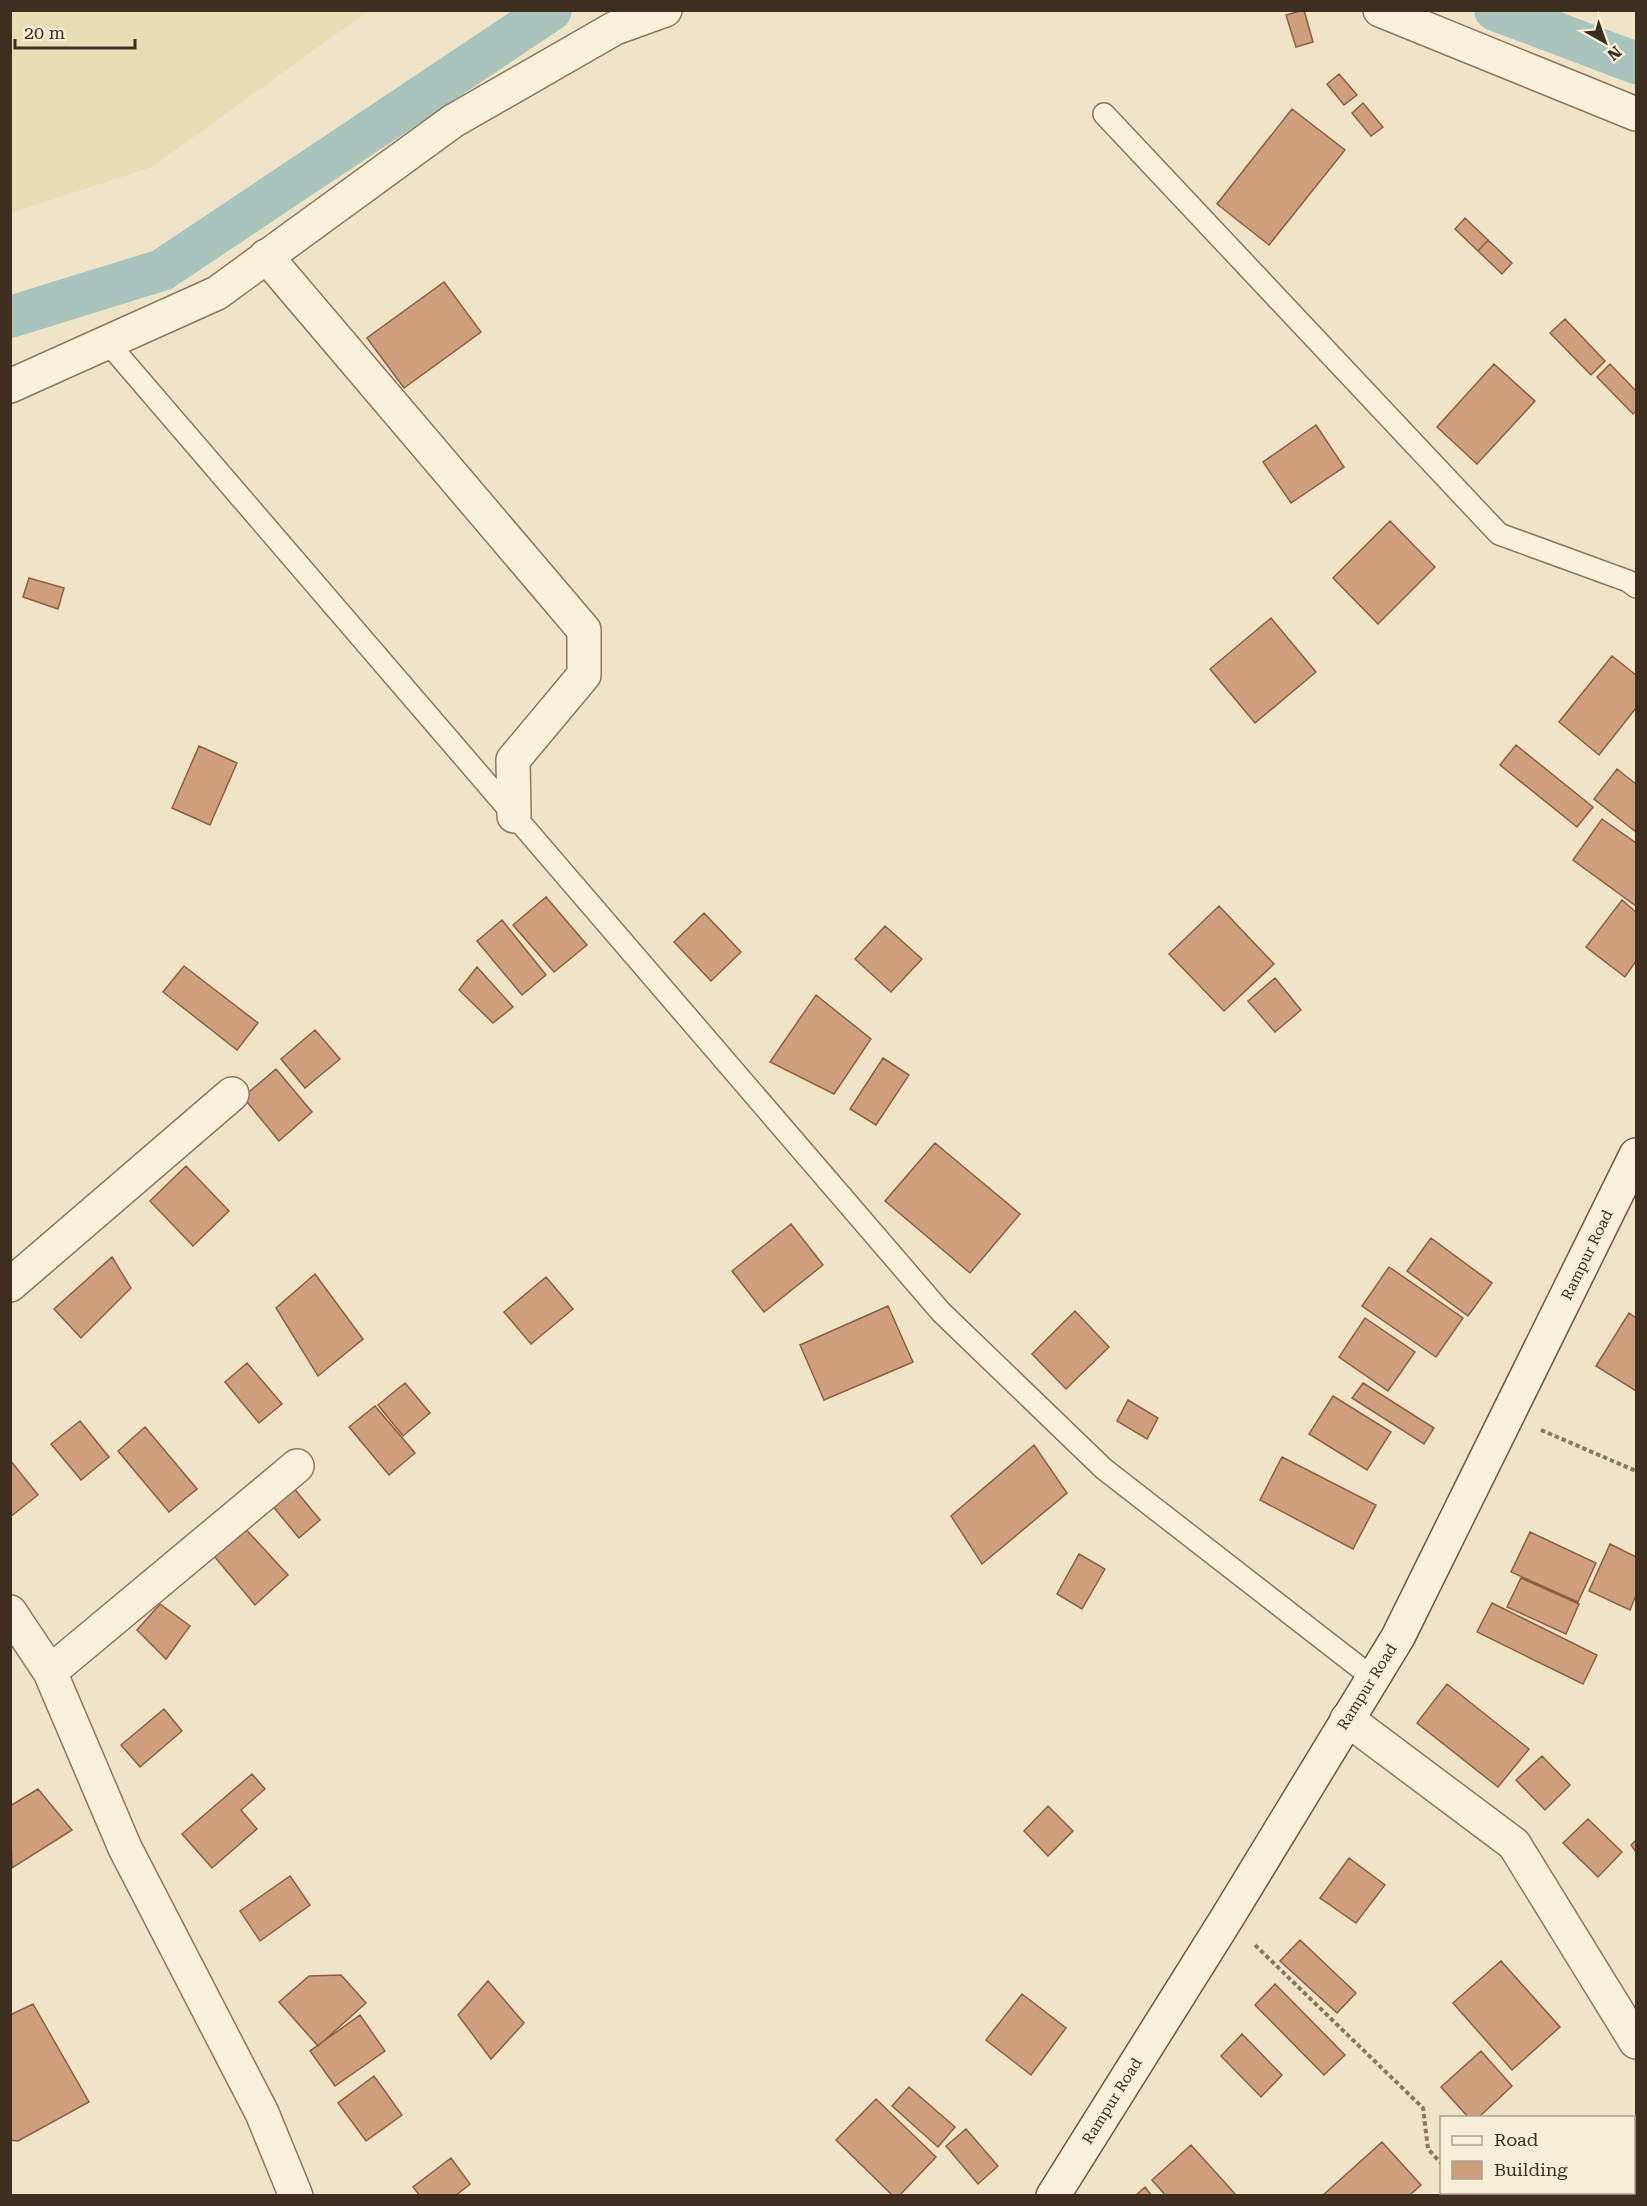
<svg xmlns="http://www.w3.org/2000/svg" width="1647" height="2206" viewBox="0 0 1647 2206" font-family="'Roboto Serif',serif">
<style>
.farmland{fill:#e6deb5}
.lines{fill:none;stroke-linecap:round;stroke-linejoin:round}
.canal{stroke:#a9c4bc;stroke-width:42}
.building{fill:#cf9f7d;stroke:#8d5f41;stroke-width:1.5}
.service-casing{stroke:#8d765c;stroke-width:24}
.minor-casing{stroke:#8d765c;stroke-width:36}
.secondary-casing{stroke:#6f573f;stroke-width:36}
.path{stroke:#8d765c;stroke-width:4;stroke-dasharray:4.5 3;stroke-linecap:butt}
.service{stroke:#faf1dc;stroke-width:21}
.minor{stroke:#faf1dc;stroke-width:33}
.secondary{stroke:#faf1dc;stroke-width:33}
.labels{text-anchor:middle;stroke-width:5;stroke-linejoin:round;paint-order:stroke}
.street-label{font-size:15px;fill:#3d2e20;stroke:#f7eed8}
</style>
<rect width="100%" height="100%" fill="#f0e4c8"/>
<!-- farmland -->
<path class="farmland" d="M10 11 11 10 368 11 152 167 11 213Z"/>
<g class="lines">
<!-- canal -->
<path class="canal" d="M1495 10 1636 63
M10 317 162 270 551 10"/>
</g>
<!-- building -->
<path class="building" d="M1304 10 1313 42 1296 47 1286 15Z
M1339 74 1357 95 1344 105 1327 84Z
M1363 103 1383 127 1371 136 1352 113Z
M1292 109 1345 150 1269 245 1217 204Z
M1465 218 1488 240 1478 251 1455 229Z
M1488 240 1512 263 1502 274 1478 251Z
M444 282 481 332 404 388 367 338Z
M1565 319 1605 361 1591 375 1550 333Z
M1494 364 1535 401 1477 464 1437 427Z
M1610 364 1636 391V411L1633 414 1597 377Z
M1316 425 1344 467 1291 503 1263 462Z
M1390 521 1435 567 1378 624 1333 578Z
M29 578 64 588 58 609 23 597Z
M1271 618 1316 672 1255 723 1210 669Z
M1612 656 1636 675V708L1599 755 1559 722Z
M1516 745 1593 807 1577 827 1500 765Z
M199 746 237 763 210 825 172 808Z
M1617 769 1636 784V832L1594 799Z
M1602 819 1636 843V906L1573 860Z
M546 897 587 945 554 972 513 925Z
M1622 900 1636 912V961L1625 977 1586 947Z
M1219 906 1274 964 1224 1011 1169 954Z
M704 913 741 952 711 981 674 942Z
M502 920 546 975 522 995 477 941Z
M885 926 922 959 891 992 855 959Z
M184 966 258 1023 237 1050 163 992Z
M477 967 513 1007 493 1023 459 990Z
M1275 978 1301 1010 1275 1032 1248 1001Z
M816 995 871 1039 834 1094 770 1062Z
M315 1030 340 1059 305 1088 281 1059Z
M883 1058 909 1075 876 1125 850 1109Z
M276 1069 312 1112 279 1141 243 1097Z
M935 1143 1020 1214 970 1273 885 1201Z
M186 1166 229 1211 193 1246 150 1201Z
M791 1224 823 1265 764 1312 732 1271Z
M1431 1238 1492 1283 1468 1316 1407 1271Z
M112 1257 131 1288 81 1338 54 1309Z
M1389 1267 1463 1318 1436 1357 1362 1306Z
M315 1274 363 1339 318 1376 276 1308Z
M546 1277 573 1309 531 1344 504 1312Z
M888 1306 913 1362 824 1400 800 1345Z
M1075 1311 1109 1347 1066 1389 1032 1354Z
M1629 1313 1636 1318V1391L1596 1366Z
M1365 1318 1415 1352 1388 1391 1339 1357Z
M247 1363 282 1404 259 1423 225 1382Z
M405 1383 430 1413 403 1436 378 1405Z
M1363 1383 1434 1428 1424 1444 1352 1398Z
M1333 1396 1391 1432 1367 1470 1309 1434Z
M1128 1400 1158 1418 1147 1439 1117 1421Z
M375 1406 415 1453 389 1475 349 1427Z
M80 1421 109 1457 81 1480 51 1444Z
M145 1427 197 1489 169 1512 118 1451Z
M1034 1445 1067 1493 982 1564 951 1516Z
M1282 1457 1376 1505 1353 1549 1260 1500Z
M10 1460 38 1495 10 1517Z
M292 1486 320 1520 299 1538 271 1504Z
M240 1523 288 1575 255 1605 209 1550Z
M1530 1532 1596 1563 1578 1602 1511 1572Z
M1610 1544 1636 1557V1595L1630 1610 1589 1591Z
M1079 1554 1105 1569 1082 1609 1057 1594Z
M1521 1578 1579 1604 1566 1634 1507 1607Z
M1492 1603 1597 1655 1583 1684 1477 1632Z
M160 1604 190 1626 166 1659 137 1630Z
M1447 1684 1529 1749 1498 1787 1417 1723Z
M164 1709 182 1731 140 1767 121 1745Z
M1542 1756 1570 1785 1545 1810 1516 1780Z
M252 1774 265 1789 241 1810 257 1829 212 1868 182 1834Z
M38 1789 72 1830 12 1868 10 1806Z
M1048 1806 1073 1831 1048 1856 1024 1831Z
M1588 1819 1622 1852 1598 1877 1563 1843Z
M1636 1840V1852L1631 1845Z
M1349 1858 1385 1885 1356 1923 1320 1898Z
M290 1876 310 1905 260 1941 240 1911Z
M1300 1940 1356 1993 1337 2013 1280 1961Z
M1501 1961 1560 2027 1512 2070 1453 2003Z
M341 1975 366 2003 318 2046 279 2002 309 1976Z
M488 1981 524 2023 491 2059 458 2015Z
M1275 1984 1345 2055 1324 2075 1255 2005Z
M1022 1994 1066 2028 1031 2075 986 2040Z
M33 2004 89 2102 18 2141 10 2140V2015Z
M360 2015 385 2051 335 2086 310 2051Z
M1242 2034 1282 2075 1261 2097 1221 2056Z
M1481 2051 1512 2086 1478 2118H1469L1441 2087Z
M374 2076 402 2115 366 2141 338 2103Z
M909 2087 955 2127 938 2147 892 2106Z
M876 2099 936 2157 899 2196H893L836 2140Z
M966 2129 998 2166 978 2184 946 2146Z
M1382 2142 1421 2185 1409 2196H1322Z
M1191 2145 1237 2196H1166L1152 2180Z
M451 2158 470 2184 455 2196H420L413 2187Z
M1145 2187 1152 2196H1135Z"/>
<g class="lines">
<defs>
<path id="service" d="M1104 114 1499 534 1628 581 1636 587
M108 343 941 1312 1104 1469 1373 1678"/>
<path id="minor" d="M1380 10 1636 114
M266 256 584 630V675L513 760 514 816
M10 386 217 293 453 121 615 28 665 10
M10 1285 232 1094
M10 1612 50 1672 125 1848 262 2113 296 2196
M50 1672 297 1466
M1347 1719 1514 1844 1636 2042"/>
<path id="secondary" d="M1053 2196 1227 1918 1398 1637 1636 1155"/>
</defs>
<!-- service casing -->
<use href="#service" class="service-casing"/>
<!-- minor casing -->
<use href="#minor" class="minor-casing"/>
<!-- secondary casing -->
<use href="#secondary" class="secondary-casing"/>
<!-- path -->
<path class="path" d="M1541 1430 1636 1471
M1255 1945 1423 2108 1428 2149 1442 2164
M1465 2192 1468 2196"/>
<!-- service -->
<use href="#service" class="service"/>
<!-- minor -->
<use href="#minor" class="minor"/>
<!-- secondary -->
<use href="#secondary" class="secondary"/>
</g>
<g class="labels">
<!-- street labels -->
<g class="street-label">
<text transform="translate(1587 1255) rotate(-64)" y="5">Rampur Road</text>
<text transform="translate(1367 1687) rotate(-58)" y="5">Rampur Road</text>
<text transform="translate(1112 2101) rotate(-58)" y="5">Rampur Road</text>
</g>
</g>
<!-- border -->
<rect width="1647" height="2206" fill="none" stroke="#3d2e20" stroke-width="24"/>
<!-- legend -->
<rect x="1440" y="2116" width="195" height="78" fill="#f7eed8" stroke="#ada18e" stroke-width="1.5"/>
<rect x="1452" y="2136" width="30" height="9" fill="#faf1dc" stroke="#ada18e" stroke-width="1.5"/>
<text x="1494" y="2146" font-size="18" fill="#3d2e20">Road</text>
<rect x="1452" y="2161" width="30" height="18" fill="#cf9f7d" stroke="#ada18e" stroke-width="1.5"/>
<text x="1494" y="2176" font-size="18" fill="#3d2e20">Building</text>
<!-- north arrow -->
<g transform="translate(1605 42) rotate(140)" stroke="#f7eed8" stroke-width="4.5" paint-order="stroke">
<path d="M0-4.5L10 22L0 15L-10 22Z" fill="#3d2e20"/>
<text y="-9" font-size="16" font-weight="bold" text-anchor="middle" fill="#3d2e20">N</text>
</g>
<!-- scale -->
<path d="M15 39v9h120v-9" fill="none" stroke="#3d2e20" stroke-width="3"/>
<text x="24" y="39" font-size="18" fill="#3d2e20" stroke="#f7eed8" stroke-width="4.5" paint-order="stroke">20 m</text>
</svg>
